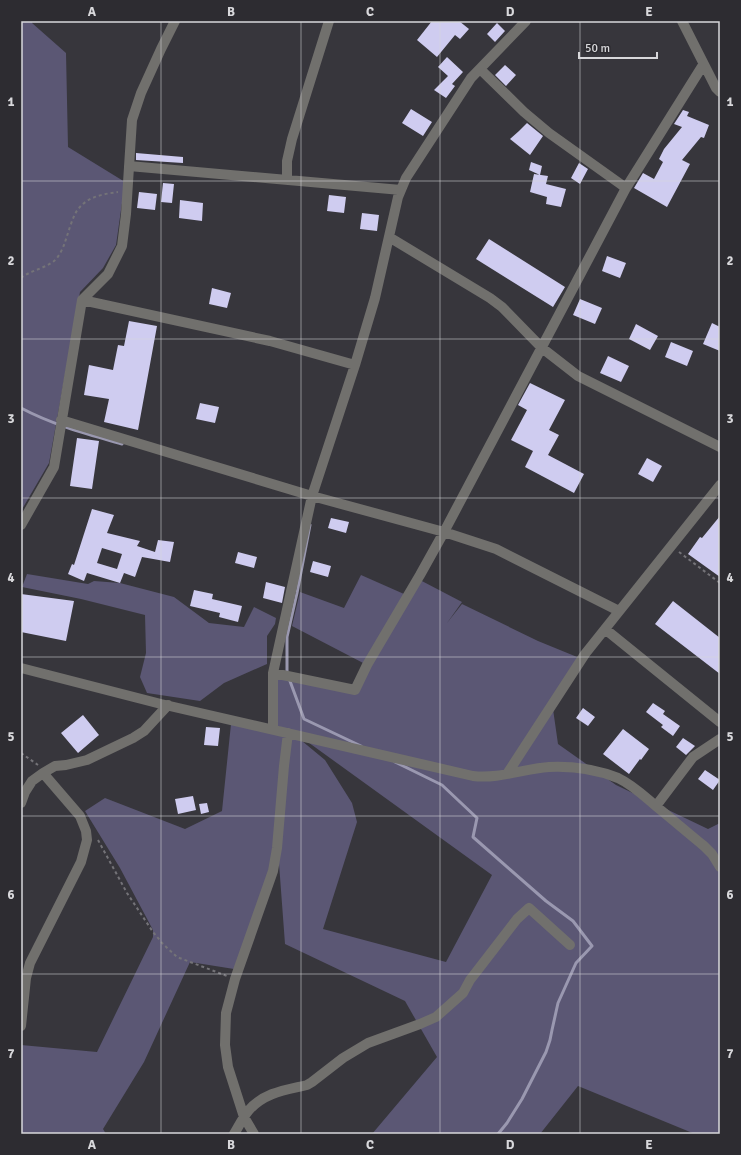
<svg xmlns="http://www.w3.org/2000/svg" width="741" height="1155" viewBox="0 0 741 1155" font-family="Signika,sans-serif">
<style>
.green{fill:#5b5774}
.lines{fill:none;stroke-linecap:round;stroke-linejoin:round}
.stream{stroke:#9a98b0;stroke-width:3}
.building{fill:#cfccf0;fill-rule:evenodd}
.path{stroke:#747378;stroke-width:2;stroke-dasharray:3 3;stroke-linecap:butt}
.minor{stroke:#71706d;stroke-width:10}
.grid{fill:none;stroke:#d8d8db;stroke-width:1;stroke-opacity:0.55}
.neatline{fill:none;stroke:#d8d8db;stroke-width:1.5}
.grid-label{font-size:13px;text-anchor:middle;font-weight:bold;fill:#d8d8db}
</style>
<rect width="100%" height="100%" fill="#37363c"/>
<!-- green -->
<path class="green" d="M21 21H32V23L66 53 68 147 125 182 116 245 103 268 80 292 49 463 21 511Z
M27 574 88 584 94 581 120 583 174 597 209 623 244 627 254 607 276 618 275 624 267 636V664L224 683 200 701 147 693 140 677 146 653 145 615 81 599 22 587Z
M361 575 404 594 367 665 292 626 300 592 344 608Z
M418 579 462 602 447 623 462 604 538 641 582 659 552 702 558 744 616 785 708 829 720 823V1134H695L578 1086 540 1134H372L437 1057 405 1001 285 944 278 850 234 969 190 962 144 1062 103 1129 106 1134H21V1045L97 1052 153 937V930L120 868 85 811 105 798 185 829 222 811 231 724 296 736 325 760 352 803 357 822 323 929 446 962 492 875 294 732 275 725 278 676 357 692Z"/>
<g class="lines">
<!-- stream -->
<path class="stream" d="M21 408C53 425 87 434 122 444
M310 525 297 593 287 637V673L304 719 361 746
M395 762 442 785 477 818 473 837 546 901 573 921 592 946 576 963 558 1003 552 1030 550 1040 546 1052 522 1099 507 1123 498 1134"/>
</g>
<!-- building -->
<path class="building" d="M432 21H459L469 29 460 39 455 35 437 57 417 40Z
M497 23 505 31 495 42 487 34Z
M447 57 463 72 452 84 455 86 446 98 434 90 448 76 438 67Z
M505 65 516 75 506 86 495 75Z
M411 109 432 122 423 136 402 123Z
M683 110 689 112 687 116 709 125 704 138 701 137 682 160 690 164 667 207 634 188 643 173 654 179 663 162 659 159 664 149 682 127 674 124Z
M527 123 543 136 530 155 510 139 519 131Z
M136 153 183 157V163L136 160Z
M531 162 542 166 540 175 529 170Z
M579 163 588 169 580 184 571 178Z
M534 174 548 176 546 184 566 189 561 207 546 204 547 197 530 192Z
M163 183 174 184 172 203 161 202Z
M139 192 157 194 155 210 137 208Z
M329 195 346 197 344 213 327 211Z
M180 200 203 203 202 221 179 218Z
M362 213 379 215 377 231 360 229Z
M489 239 565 287 553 307 476 259Z
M607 256 626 263 620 278 602 271Z
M212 288 231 293 227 308 209 304Z
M580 299 602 308 595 324 573 315Z
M129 321 157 326 138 430 104 422 109 399 84 395 89 365 113 370 118 345 124 346Z
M712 323 720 327V351L703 344Z
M636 324 658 336 650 350 629 339Z
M671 342 693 351 687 366 665 357Z
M608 356 629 366 621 382 600 373Z
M530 383 565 400 549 430 559 435 548 455 584 474 574 493 525 467 533 451 511 440 527 410 518 405Z
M200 403 219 407 215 423 196 419Z
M77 438 99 441 92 489 70 486Z
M647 458 662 466 653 482 638 474Z
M92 509 114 515 107 533 140 541 137 546 155 552 158 540 174 542 170 562 142 557 135 577 124 573 120 583 87 573 84 581 68 574 72 564 74 565ZM102 548 122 554 117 569 97 563Z
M720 516V577L688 554 700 537 702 538Z
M331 518 349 522 346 533 328 528Z
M238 552 257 557 254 568 235 563Z
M313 561 331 566 328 577 310 572Z
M266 582 285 587 282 603 263 598Z
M194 590 213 594 212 599 242 606 238 622 219 617 220 613 190 606Z
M21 594 74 601 66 641 21 632Z
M673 601 720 638V674L655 624Z
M653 703 665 711 663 714 680 726 673 736 661 727 663 725 646 712Z
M583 708 595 717 588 726 576 718Z
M83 715 99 735 78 753 61 733Z
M206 727 220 728 218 746 204 745Z
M623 729 649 749 641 760 640 759 629 774 603 754Z
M683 738 695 746 686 755 676 747Z
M705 770 720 780 713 790 698 779Z
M193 796 196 810 178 814 175 799Z
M207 803 209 812 201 814 199 804Z"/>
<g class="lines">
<!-- path -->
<path class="path" d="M21 278C31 270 44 269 54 261 59 257 63 248 65 242 68 234 73 214 79 208 89 196 104 194 118 192
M679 552 720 583
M21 753 38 765
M98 840 127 893 153 932 163 944 177 957 227 976"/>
<!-- minor -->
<path class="minor" d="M682 21 716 88 720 92
M480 69 524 112 549 133 626 188
M129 166 401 190
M287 180V161L292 139 329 21
M389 237 490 298 502 307 542 348 578 376 720 447
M82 300 270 341 355 365
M61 420 312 496 444 532 496 549 619 611
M21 525 54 467 82 300 108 274 122 246 126 214 132 120 141 93 161 49 175 21
M605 629 720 722
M21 668 161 704 473 776C499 779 523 769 549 767 572 766 596 769 618 778 633 785 644 796 657 807 673 820 688 833 704 846L712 854 720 867
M273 673 355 690 367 665 420 575 444 532 626 188 703 65
M273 729V673L312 496 355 365 375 298 398 197 406 178 471 78 526 21
M507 774 585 654 720 485
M21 803 25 792 32 781 43 773 55 766 66 765 87 760 133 738 144 731 168 705
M656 806 693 757 720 739
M21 1026 26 978 30 963 81 862 87 840 86 831 80 816 43 773
M234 1134C239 1126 243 1117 249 1110 265 1092 286 1090 307 1085L312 1082 343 1058 368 1043 420 1024 436 1017 463 993 470 980 517 919 529 908 570 945
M254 1134 244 1117 228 1067 225 1045 226 1013 235 979 273 871 277 848 284 766 288 733"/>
</g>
<!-- grid -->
<path class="grid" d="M161 21V1134M301 21V1134M440 21V1134M580 21V1134M21 181H720M21 339H720M21 498H720M21 657H720M21 816H720M21 974H720"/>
<!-- border -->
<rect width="741" height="1155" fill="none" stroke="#2d2c31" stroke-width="44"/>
<!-- scale -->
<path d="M579 52v6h78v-6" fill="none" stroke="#d8d8db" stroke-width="2"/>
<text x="585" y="52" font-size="12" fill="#d8d8db" stroke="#2d2c31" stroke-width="3" paint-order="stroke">50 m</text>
<rect x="22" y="22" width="697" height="1111" class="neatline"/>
<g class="grid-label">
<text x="92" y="16">A</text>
<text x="231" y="16">B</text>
<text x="370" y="16">C</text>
<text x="510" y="16">D</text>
<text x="649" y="16">E</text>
<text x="11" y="106">1</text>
<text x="730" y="106">1</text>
<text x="11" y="265">2</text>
<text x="730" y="265">2</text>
<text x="11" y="423">3</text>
<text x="730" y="423">3</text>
<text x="11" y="582">4</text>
<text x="730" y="582">4</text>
<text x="11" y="741">5</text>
<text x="730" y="741">5</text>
<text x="11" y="899">6</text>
<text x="730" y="899">6</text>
<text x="11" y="1058">7</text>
<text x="730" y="1058">7</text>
<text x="92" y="1149">A</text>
<text x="231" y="1149">B</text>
<text x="370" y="1149">C</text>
<text x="510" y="1149">D</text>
<text x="649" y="1149">E</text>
</g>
</svg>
